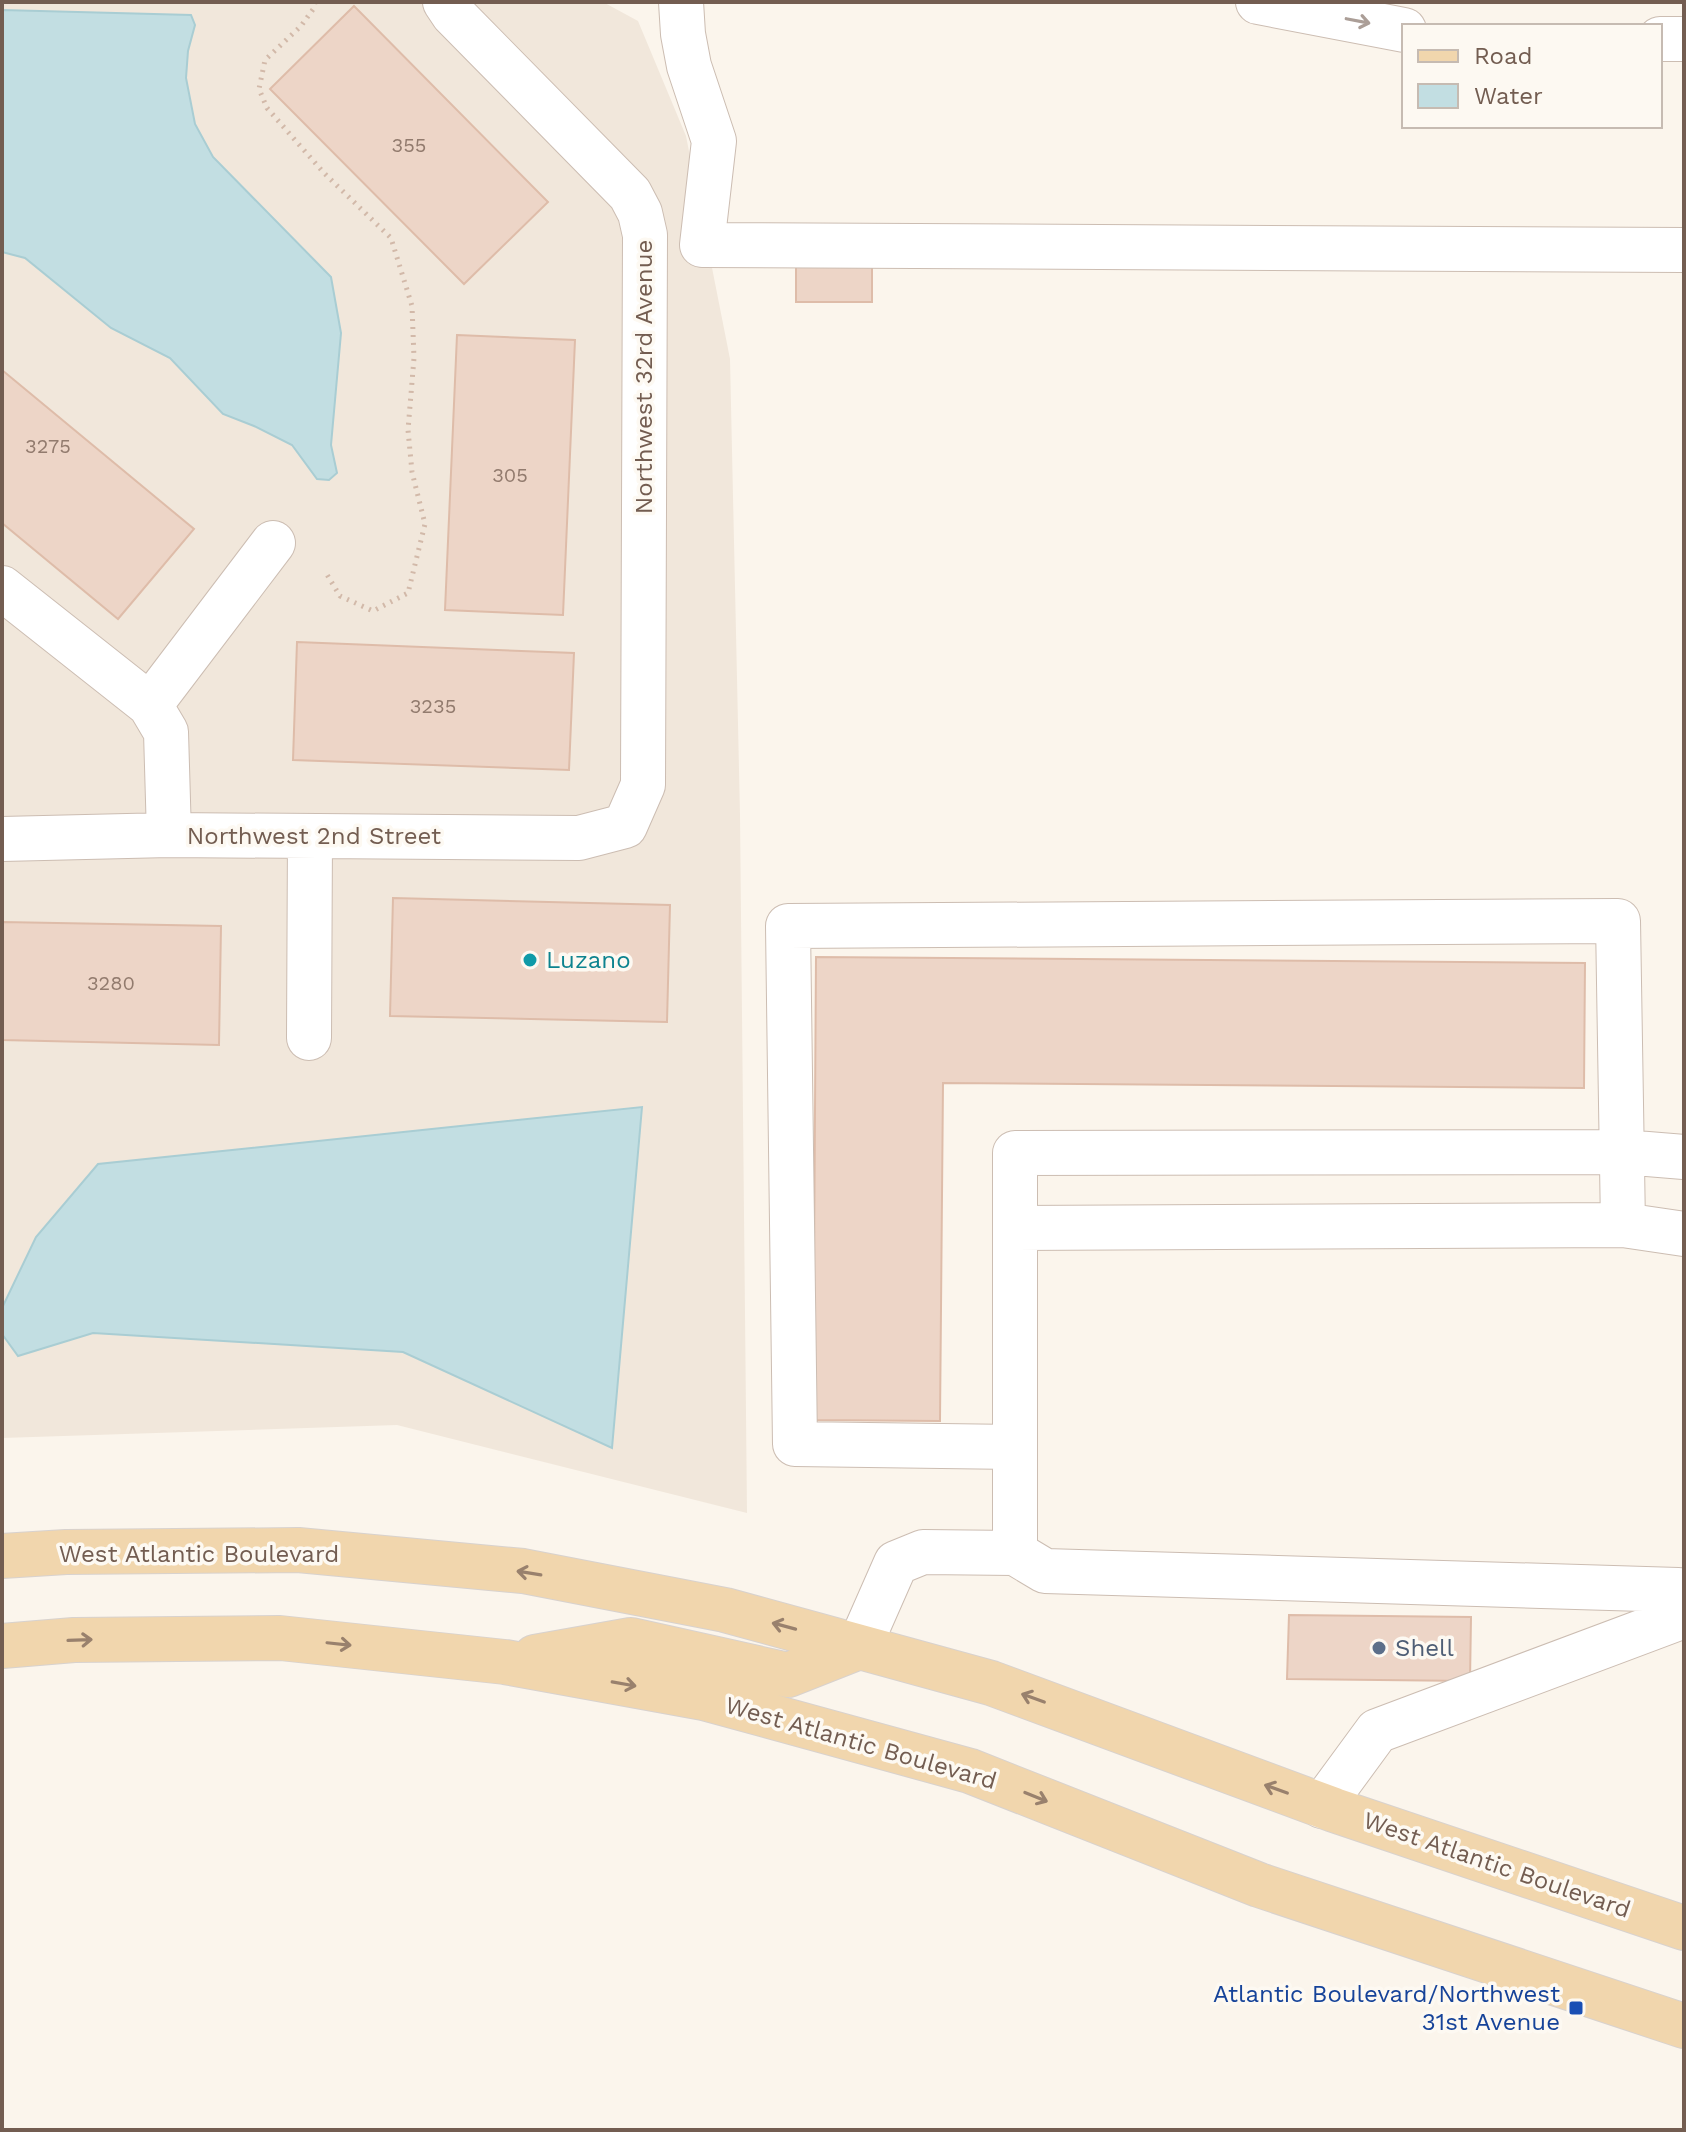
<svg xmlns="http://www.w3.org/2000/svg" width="1686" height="2132" viewBox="0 0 1686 2132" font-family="'Work Sans',sans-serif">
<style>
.residential{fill:#f1e7db}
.water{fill:#c2dee2;stroke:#a9cdd3;stroke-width:2}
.building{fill:#edd5c7;stroke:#debca9;stroke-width:2}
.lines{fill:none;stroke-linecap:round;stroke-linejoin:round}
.minor-casing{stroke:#ccbdb2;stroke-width:46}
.major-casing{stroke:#d8d2ce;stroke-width:46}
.path{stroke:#d2b9a9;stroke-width:5;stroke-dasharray:2 6;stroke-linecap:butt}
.minor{stroke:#fff;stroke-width:44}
.major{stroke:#f1d6ad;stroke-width:44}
.oneway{stroke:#ab9e97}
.oneway2{stroke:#99816d}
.culture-dot{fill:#0f9aa8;stroke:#fdf9f2;stroke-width:3}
.service-dot{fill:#5c6f8a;stroke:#fdf9f2;stroke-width:3}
.transit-dot{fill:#1a4fb4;stroke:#fdf9f2;stroke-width:3}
.labels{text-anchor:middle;stroke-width:7;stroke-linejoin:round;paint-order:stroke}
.number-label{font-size:20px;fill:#927b6e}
.street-label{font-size:24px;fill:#735d51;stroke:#fdf9f2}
.culture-label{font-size:24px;fill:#0d838f;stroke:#fdf9f2;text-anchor:start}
.service-label{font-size:24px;fill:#4e5e75;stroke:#fdf9f2;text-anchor:start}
.transit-label{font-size:24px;fill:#164399;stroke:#fdf9f2;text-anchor:end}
</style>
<rect width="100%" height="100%" fill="#fbf5ec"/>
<!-- residential -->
<path class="residential" d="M2 2H603L638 21 686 136 730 359 740 815 747 1513 397 1425 2 1438Z"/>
<!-- water -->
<path class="water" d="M2 10 191 15 195 25 188 51 186 78 195 124 213 157 331 277 341 333 331 445 337 473 329 480 317 479 292 445 254 426 223 414 170 358 111 328 25 258 2 252Z
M642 1107 612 1448 403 1352 93 1333 18 1356 2 1334V1308L36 1237 98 1164Z"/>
<!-- building -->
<path class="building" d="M354 6 548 202 464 284 270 89Z
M796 255H872V302H796Z
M457 335 575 340 563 615 445 610Z
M2 370 194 529 118 619 2 523Z
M297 642 574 653 569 770 293 760Z
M393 898 670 905 667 1022 390 1016Z
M2 922 221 926 219 1045 2 1040Z
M816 957 1585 963 1584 1088 943 1083 940 1421 813 1420Z
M1289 1615 1471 1617 1470 1681 1287 1679Z"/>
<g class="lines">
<defs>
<path id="minor" d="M681 2 683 34 689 66 714 141 702 245 1684 250
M1258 2 1404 30
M1660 39H1684
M2 588 150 705 166 732 169 835
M150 705 273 543
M2 839 169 835 579 838 625 826 643 785 645 235 640 213 630 194 453 14 445 2
M309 1038 310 836
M1623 1225 1684 1234
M1015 1228 1623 1225 1618 921 788 926 795 1444 1015 1447
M1015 1553 1045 1571 1678 1590 1684 1592
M859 1647 896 1563 923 1552 1015 1553V1153L1623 1152 1684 1157
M1322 1806 1377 1731 1684 1616"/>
<path id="major" d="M2 1556 66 1552 298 1550 523 1571 725 1610 991 1683 1334 1810 1684 1928
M2 1646 74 1640 280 1638 505 1662 704 1698 970 1771 1259 1885 1684 2026
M535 1657 631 1640 788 1675 859 1647"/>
</defs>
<!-- minor casing -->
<use href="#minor" class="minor-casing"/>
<!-- major casing -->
<use href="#major" class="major-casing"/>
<!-- path -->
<path class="path" d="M315 2 314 8 301 26 265 60 259 89 267 108 324 173 391 238 412 306 414 358 408 430 412 472 425 524 408 593 373 611 340 596 326 573"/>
<!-- minor -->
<use href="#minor" class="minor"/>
<!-- major -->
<use href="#major" class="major"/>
</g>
<!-- one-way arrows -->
<defs><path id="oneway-shaft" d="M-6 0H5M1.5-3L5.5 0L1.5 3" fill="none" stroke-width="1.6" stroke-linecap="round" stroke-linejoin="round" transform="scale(2)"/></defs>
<use class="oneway" href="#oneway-shaft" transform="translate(1358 21) rotate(11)"/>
<g class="oneway2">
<use href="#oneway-shaft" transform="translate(529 1573) rotate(-171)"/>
<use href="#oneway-shaft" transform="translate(784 1626) rotate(-165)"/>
<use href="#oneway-shaft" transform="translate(80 1640) rotate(-2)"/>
<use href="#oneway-shaft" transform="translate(339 1644) rotate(6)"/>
<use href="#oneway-shaft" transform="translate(624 1684) rotate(10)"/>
<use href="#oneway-shaft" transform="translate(1033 1698) rotate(-160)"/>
<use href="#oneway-shaft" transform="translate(1276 1789) rotate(-160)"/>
<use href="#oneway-shaft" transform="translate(1036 1797) rotate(22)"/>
</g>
<!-- markers -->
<circle class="culture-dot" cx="530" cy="960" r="8"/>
<circle class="service-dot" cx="1379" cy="1648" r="8"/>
<rect class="transit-dot" x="1568" y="2000" width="16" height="16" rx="4"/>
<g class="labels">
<!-- number labels -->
<g class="number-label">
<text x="409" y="152">355</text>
<text x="48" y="453">3275</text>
<text x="510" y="482">305</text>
<text x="433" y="713">3235</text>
<text x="111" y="990">3280</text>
</g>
<!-- street labels -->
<g class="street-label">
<text transform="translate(644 377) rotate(-90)" y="8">Northwest 32rd Avenue</text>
<text x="314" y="844">Northwest 2nd Street</text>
<text x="199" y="1562">West Atlantic Boulevard</text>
<text transform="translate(861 1743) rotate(16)" y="8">West Atlantic Boulevard</text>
<text transform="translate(1497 1865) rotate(19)" y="8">West Atlantic Boulevard</text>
</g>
<!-- culture labels -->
<g class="culture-label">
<text x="546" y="968">Luzano</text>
</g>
<!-- service labels -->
<g class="service-label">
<text x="1395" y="1656">Shell</text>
</g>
<!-- transit labels -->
<g class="transit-label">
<text x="1560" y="2002">Atlantic Boulevard/Northwest<tspan x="1560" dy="28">31st Avenue</tspan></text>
</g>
</g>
<!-- border -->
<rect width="1686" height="2132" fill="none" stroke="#735d51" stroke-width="8"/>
<!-- legend -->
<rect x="1402" y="24" width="260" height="104" fill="#fdf9f2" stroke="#c6bbb2" stroke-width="2"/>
<rect x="1418" y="50" width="40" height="12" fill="#f1d6ad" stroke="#c6bbb2" stroke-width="2"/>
<text x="1474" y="64" font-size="24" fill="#735d51">Road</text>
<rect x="1418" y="84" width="40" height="24" fill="#c2dee2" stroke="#c6bbb2" stroke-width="2"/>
<text x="1474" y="104" font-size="24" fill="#735d51">Water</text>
</svg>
